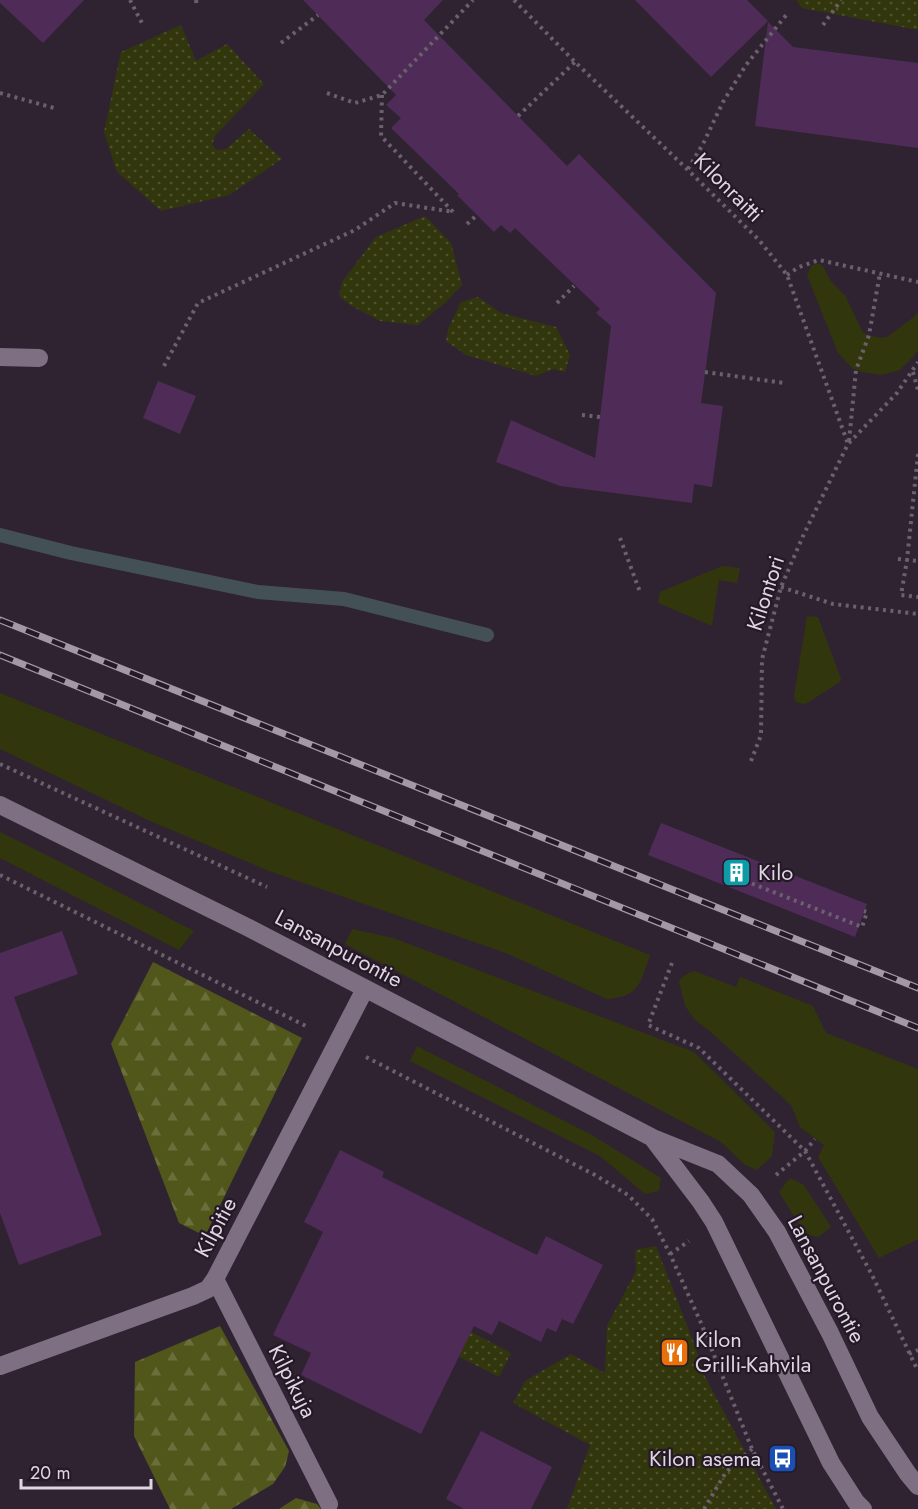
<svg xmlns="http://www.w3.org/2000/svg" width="918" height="1509" viewBox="0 0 918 1509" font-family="Jost,sans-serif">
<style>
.green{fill:#32360c}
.forest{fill:url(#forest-firs)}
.park{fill:url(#park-dots)}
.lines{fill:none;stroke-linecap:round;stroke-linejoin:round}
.stream{stroke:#435157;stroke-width:14}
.building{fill:#4e2c57}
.path{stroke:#6b606d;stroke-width:4;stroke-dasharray:3 4.5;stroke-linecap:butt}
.minor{stroke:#7e6f82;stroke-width:18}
.tertiary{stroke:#7e6f82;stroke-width:18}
.rail-casing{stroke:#a399a5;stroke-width:7}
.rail{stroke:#251928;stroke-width:4.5;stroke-dasharray:14;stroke-linecap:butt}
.labels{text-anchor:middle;stroke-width:4.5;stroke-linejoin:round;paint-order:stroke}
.street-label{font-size:22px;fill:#ded6e0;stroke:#251928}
.poi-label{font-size:22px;fill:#ded6e0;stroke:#251928;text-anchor:start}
</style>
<defs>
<pattern id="forest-firs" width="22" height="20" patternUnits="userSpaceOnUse" patternTransform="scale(1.5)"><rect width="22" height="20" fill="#51561a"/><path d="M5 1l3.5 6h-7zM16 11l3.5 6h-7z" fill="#6a6e3b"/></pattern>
<pattern id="park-dots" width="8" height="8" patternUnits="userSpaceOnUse" patternTransform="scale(1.5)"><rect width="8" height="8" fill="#32360c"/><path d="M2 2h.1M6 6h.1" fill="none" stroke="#4f522f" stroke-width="1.8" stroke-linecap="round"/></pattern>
</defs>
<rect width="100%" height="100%" fill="#2f2332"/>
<!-- green -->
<path class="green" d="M816 264H820L824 268 830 280 846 297 863 333C885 341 886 339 903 325 908 321 914 318 918 312V350L914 356 900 370 882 375 862 372 852 368 838 353 807 275 812 265Z
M722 566 740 568 737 583 719 580 712 626 658 603 660 592Z
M807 616 818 617 841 679 840 682 807 703 803 704 796 702 794 696Z
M0 693 650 955C641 981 640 997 607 999L506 953 269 871 150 821 0 749Z
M0 832 70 867 194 931 179 950 0 858Z
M352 929 393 938 694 1052 775 1132 772 1156 757 1170 745 1165 721 1142 345 944Z
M694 971 736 987 740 977 813 1006 826 1033 918 1069V1239L879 1258 818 1157 824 1145 800 1127 791 1105 712 1033 695 1020 685 1006 679 981 685 975Z
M417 1046 592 1135 661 1178 659 1191 645 1194 600 1156 410 1061Z
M790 1178 804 1185 831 1227 818 1237 805 1234 779 1192Z"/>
<!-- forest -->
<path class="forest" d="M153 962 302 1038 205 1236 179 1223 111 1044Z
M220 1326 289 1451 285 1467 273 1484 231 1509H170L134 1436 135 1362Z
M296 1498 317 1504 321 1509H279Z"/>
<!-- park -->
<path class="park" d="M796 0H918V30L802 8Z
M181 25 196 61 227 44 264 84 215 136 212 145 217 150 226 149 249 129 282 159 229 195 161 211 117 172 104 132 121 52Z
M425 216 451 243 462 285 446 302 418 325 380 321 350 305 339 296 342 282 376 237Z
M478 297 501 313 556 327 570 355 565 372 553 369 536 376 466 355 446 341 448 329 461 302Z
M656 1246 695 1346 704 1375 776 1509H567L590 1445 513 1403 525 1381 571 1354 605 1373 607 1326 636 1271 635 1250Z
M449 1320 511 1353 499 1377 436 1345Z"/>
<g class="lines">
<!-- stream -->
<path class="stream" d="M0 535 71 553 258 592 344 599 487 635"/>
</g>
<!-- building -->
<path class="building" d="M0 0H84L43 43 0 3Z
M303 0H443L424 20 567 166 579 154 716 293 701 403 723 406 712 487 694 484 692 503 560 486 496 462 511 420 595 458 611 326 596 313 600 309 515 228 510 233 501 225 494 232 457 195 459 194 391 128 401 118 386 105 396 95Z
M635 0H747L768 21 711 77Z
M768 22 793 47 918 63V148L755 126Z
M158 381 196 396 180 434 143 418Z
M661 823 867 904 855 937 648 855Z
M62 931 78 974 14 997 102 1235 19 1265 0 1213V953Z
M340 1150 384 1172 382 1177 537 1255 546 1236 603 1265 573 1324 562 1319 556 1332 547 1328 541 1342 499 1321 492 1335 474 1326 421 1434 301 1375 311 1353 273 1335 323 1232 304 1222Z
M481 1431 552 1467 531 1509H464L446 1499Z"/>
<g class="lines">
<!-- path -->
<path class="path" d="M130 0 143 25
M196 0 197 7
M514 0 575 62 688 170 759 240 787 275 848 444
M823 25 841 0
M281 43 318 15
M0 93 54 108
M327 93 355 103 382 95 473 0
M382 95 381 136 453 212
M518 116 575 62
M688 169 703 144 723 102 746 65 787 14
M467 224 477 215
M787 275 799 267 819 260 918 282
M557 303 574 286
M164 366 198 303 355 230 395 203 454 212
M705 372 784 383
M913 372 918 390
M582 415 600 417
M849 441 856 370 869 335 880 273
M918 454 907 560 901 595 918 597
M620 538 640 592
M898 559 918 561
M781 587 833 604 918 614
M751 761 761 735 762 659 781 587 803 536 848 444 897 393 918 362
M0 764 267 887
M0 875 308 1027
M738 878 862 927 867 912 864 911
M672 963 648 1025 699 1048 805 1151 872 1275 918 1371
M366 1057 595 1175 628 1195 652 1219 670 1254 701 1323 752 1449 783 1509
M776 1175 805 1151 815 1139
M670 1254 689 1241
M909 1354 918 1350
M704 1509 726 1472 752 1449"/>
<!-- minor -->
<path class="minor" d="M0 357 39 358
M215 1279 329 1504
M0 1366 193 1296 208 1289 215 1279 365 989"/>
<!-- tertiary -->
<path class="tertiary" d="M0 805 247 927 653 1138 718 1164 751 1195 777 1232 830 1333 870 1417 908 1474 918 1486
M654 1140 701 1202 714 1222 831 1463 856 1502 863 1509"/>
<defs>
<path id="rail" d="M0 620 918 988
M0 655 918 1028"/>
</defs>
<!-- rail casing -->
<use href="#rail" class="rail-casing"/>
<!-- rail -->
<use href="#rail" class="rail"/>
</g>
<!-- icons -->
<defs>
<symbol id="building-square" viewBox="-11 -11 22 22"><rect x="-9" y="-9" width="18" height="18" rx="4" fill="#0f9aa8" stroke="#251928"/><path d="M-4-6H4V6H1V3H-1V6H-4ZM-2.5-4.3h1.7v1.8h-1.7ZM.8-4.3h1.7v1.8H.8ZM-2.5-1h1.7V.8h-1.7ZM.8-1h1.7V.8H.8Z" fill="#fff"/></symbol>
<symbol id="restaurant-square" viewBox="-11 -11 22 22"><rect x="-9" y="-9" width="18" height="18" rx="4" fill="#e8710a" stroke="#251928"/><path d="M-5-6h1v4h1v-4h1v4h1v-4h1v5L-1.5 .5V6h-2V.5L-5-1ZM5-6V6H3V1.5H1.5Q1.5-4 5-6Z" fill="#fff"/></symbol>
<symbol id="bus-square" viewBox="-11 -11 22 22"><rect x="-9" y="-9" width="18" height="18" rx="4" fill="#1a4fb4" stroke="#251928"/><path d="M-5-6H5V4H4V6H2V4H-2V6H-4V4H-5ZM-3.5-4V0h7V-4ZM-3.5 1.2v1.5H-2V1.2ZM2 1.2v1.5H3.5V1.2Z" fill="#fff"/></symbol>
</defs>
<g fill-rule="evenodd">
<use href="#building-square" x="720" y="856" width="33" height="33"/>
<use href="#restaurant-square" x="658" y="1336" width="33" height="33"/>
<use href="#bus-square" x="766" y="1442" width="33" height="33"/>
</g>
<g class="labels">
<!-- street labels -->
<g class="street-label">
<text transform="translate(729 187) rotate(45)" y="8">Kilonraitti</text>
<text transform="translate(765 593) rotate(-72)" y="8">Kilontori</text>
<text transform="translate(339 948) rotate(28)" y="8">Lansanpurontie</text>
<text transform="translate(215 1227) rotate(-62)" y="8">Kilpitie</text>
<text transform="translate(827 1279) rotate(62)" y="8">Lansanpurontie</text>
<text transform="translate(293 1381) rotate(63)" y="8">Kilpikuja</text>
</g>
<!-- poi labels -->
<g class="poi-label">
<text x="758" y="880">Kilo</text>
<text x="695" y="1347">Kilon<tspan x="695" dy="25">Grilli-Kahvila</tspan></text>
<text x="761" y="1466" text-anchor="end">Kilon asema</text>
</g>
</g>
<!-- scale -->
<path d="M21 1479v9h130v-9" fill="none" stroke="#ded6e0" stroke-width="3"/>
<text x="30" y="1479" font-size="18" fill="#ded6e0" stroke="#251928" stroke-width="4.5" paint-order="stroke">20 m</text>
</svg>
